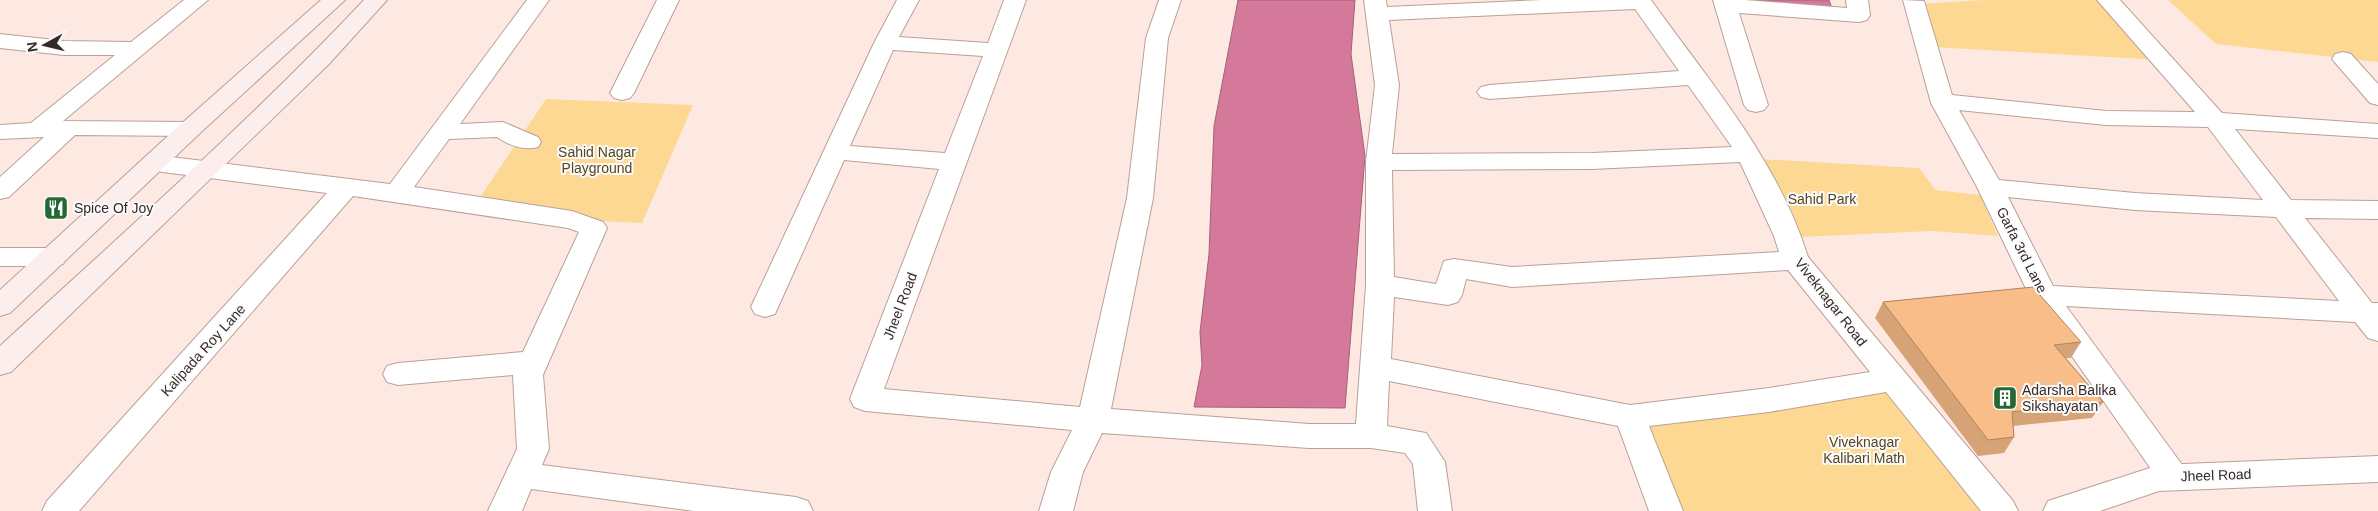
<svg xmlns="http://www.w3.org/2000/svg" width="2378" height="511" viewBox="0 0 2378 511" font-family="Arial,sans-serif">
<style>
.green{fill:#fcd893}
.water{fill:#d4799a;stroke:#a46178}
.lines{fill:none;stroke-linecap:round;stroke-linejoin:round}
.minor-casing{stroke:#b9a097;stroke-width:2}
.tertiary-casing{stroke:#b9a097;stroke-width:2}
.secondary-casing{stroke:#b9a097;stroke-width:2}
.minor{fill:#fff;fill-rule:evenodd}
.tertiary{fill:#fff;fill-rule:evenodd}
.secondary{fill:#fbeeed;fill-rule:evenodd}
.wall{fill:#d6a377}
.building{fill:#f9bd8a;stroke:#ae8461}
.labels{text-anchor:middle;stroke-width:4;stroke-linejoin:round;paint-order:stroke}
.park-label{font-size:14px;fill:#57441e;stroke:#fbfbfb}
.poi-label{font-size:14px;fill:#342a27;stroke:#fbfbfb;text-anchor:start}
.street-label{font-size:14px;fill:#342a27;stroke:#fbfbfb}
</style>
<rect width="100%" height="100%" fill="#fee9e2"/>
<!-- green -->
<path class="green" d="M1984 0H2102L2160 60 1933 47 1919 4Z
M2168 0H2378V62L2216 44Z
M546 99 693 105 642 223 598 221 481 196Z
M1758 159 1919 168 1936 190 1980 195 1998 236 1932 231 1800 237Z
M1892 386 1988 511H1673L1639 407Z"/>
<!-- water -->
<path class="water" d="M1238 0H1355L1351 54 1365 156 1345 408 1194 407 1202 365 1200 332 1209 254 1214 126Z
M1745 0H1829L1832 8Z"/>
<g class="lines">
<defs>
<path id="minor" d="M184 0H208L63 121 190 122 199 124 202 129 199 134 190 136 75 135 9 197 0 199V177L44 137 0 139V125L31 123 115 55H64L0 48V34L64 41 131 42Z
M527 0H549L460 124 503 122 538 137 541 142 538 147C524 151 508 145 497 137L449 139 414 187 572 211 603 222 607 228 543 375 549 449 542 465 796 497 808 501 813 511H694L531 489 522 511H488L517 449 513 375 398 385 387 382 383 374 387 366 398 363 523 352 579 232 568 228 353 196 79 511H42L47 501 327 193 155 171 146 169 142 163 146 157 155 155 390 184Z
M657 0H679L634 93 630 98 622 100 614 98 610 93Z
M897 0H919L899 37 988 43 1004 0H1026L884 389 1080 407 1127 198 1146 38 1159 0H1181L1168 38 1153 198 1111 409 1309 424H1356L1366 285V162L1375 85 1364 0H1386L1387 7 1542 0H1651C1709 81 1778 160 1808 257L2013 501 2018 511H1981L1886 392 1769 412 1649 426 1683 511H1649L1618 426 1389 381 1387 426 1426 433 1445 462 1452 511H1418L1413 464 1405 453 1371 448H1309L1102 433 1083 472 1073 511H1039L1051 472 1072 430 865 411 854 407 850 399 939 169 844 160 775 314 765 317 755 314 751 307 874 43ZM1635 9 1679 71 1489 85 1481 87 1477 92 1481 97 1489 99 1688 85 1732 147 1592 153 1392 154 1399 85 1389 20ZM893 50 983 56 945 153 850 146ZM1740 162 1774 236 1779 252 1512 267 1454 259 1444 261 1436 284 1394 277 1392 170 1592 169ZM1788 270 1870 372 1769 388 1630 405 1391 359 1394 297 1448 305 1458 302 1462 295 1466 279 1512 287Z
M1713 0H1745L1847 8 1846 0H1868L1870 15 1867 20 1859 22 1739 13 1768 105 1764 110 1756 112 1748 110 1744 105Z
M1903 0 1924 1 1952 95 2106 111 2195 112 2097 0H2120L2222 113 2378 124V138L2235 129 2291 200 2378 201V219L2305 218 2372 303H2378V341L2368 338 2355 322 2066 306 2191 477 2187 486 2175 490 2163 486 2029 295 1977 187 1931 103ZM1959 110 2106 125 2208 127 2263 200 2135 193 1999 180ZM2008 197 2135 210 2276 217 2339 301 2053 286Z
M2343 52 2351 54 2378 84V105L2370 103 2332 59 2335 54Z
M0 248H53L63 250 67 257 63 264 53 266H0Z"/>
<path id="tertiary" d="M2378 456V482L2159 491 2100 511H2043L2048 501 2159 465Z"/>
<path id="secondary" d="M321 0H345L199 134 10 313 0 316V290L181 124Z
M364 0H387L329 64 11 372 0 375V346C123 233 249 122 364 0Z"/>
</defs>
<!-- minor casing -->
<use href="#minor" class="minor-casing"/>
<!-- tertiary casing -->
<use href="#tertiary" class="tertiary-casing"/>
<!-- secondary casing -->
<use href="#secondary" class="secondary-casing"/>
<!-- minor -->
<use href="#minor" class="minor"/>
<!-- tertiary -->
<use href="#tertiary" class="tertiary"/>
<!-- secondary -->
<use href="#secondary" class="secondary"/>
</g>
<!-- wall -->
<path class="wall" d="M1883 302 2081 342 2071 358H2066L2103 402 2092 418 2013 426 2014 437 2004 453 1978 456 1875 318Z"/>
<!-- building -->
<path class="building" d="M2033 287 2081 342 2054 345 2103 402 2012 412 2014 437 1988 440 1883 302Z"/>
<!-- icons -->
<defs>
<symbol id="restaurant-square" viewBox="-11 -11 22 22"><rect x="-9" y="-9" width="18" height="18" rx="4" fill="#266833" stroke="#fbfbfb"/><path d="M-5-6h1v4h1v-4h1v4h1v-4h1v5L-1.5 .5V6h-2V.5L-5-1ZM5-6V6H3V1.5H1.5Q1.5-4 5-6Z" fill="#fff"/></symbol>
<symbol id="building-square" viewBox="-11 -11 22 22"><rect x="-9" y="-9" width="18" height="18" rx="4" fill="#266833" stroke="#fbfbfb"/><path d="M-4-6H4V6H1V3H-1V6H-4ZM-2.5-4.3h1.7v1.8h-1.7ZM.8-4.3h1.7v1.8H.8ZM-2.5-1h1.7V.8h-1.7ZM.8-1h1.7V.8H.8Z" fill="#fff"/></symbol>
</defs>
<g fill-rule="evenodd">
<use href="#restaurant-square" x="42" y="194" width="28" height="28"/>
<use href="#building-square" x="1991" y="384" width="28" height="28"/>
</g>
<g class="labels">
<!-- park labels -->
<g class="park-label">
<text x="597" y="157">Sahid Nagar<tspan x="597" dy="16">Playground</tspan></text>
<text x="1822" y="204">Sahid Park</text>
<text x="1864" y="447">Viveknagar<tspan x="1864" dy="16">Kalibari Math</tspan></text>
</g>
<!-- poi labels -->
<g class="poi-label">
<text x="74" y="213">Spice Of Joy</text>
<text x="2022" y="395">Adarsha Balika<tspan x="2022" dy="16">Sikshayatan</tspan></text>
</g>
<!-- street labels -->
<g class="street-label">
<text transform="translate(2022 250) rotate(63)" y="5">Garfa 3rd Lane</text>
<text transform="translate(1831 302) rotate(52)" y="5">Viveknagar Road</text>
<text transform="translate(900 306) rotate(-69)" y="5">Jheel Road</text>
<text transform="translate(203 350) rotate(-48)" y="5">Kalipada Roy Lane</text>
<text transform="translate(2216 475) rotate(-2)" y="5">Jheel Road</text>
</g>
</g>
<!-- north arrow -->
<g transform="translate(45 45) rotate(262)" stroke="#fbfbfb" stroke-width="4" paint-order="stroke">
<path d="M0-4L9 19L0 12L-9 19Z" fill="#342a27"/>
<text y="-8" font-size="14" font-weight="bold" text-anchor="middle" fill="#342a27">N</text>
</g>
</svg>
